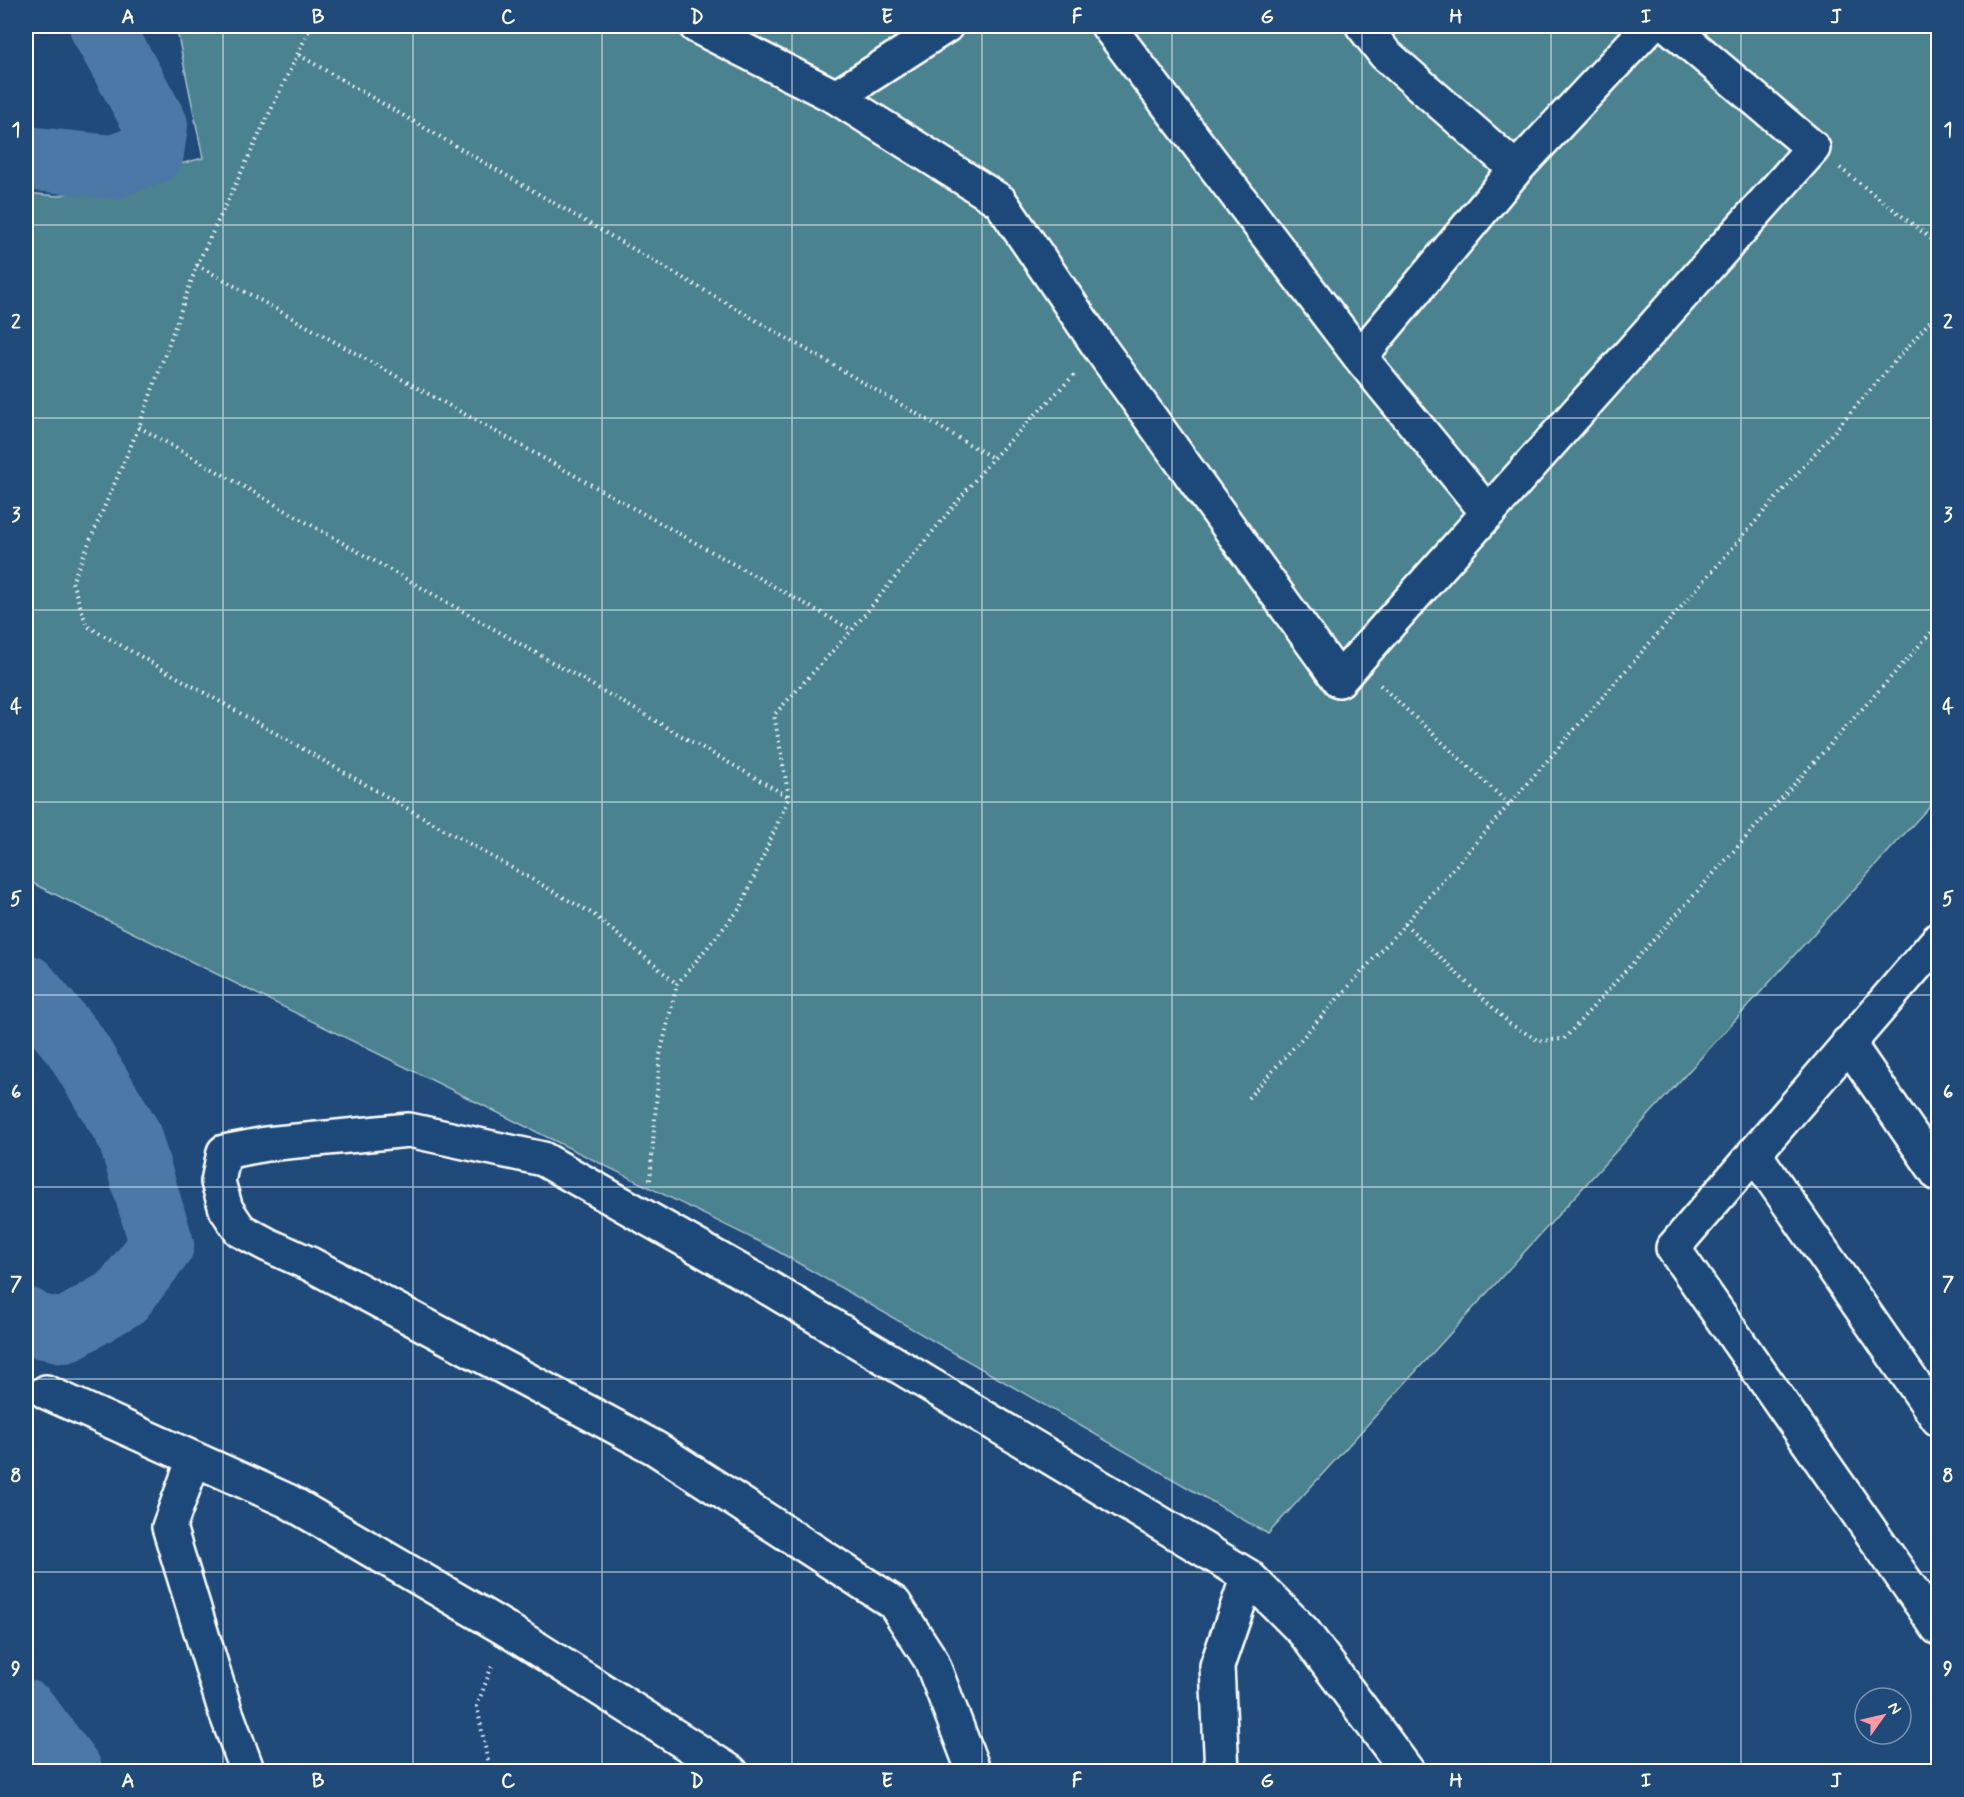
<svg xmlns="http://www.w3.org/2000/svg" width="1964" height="1797" viewBox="0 0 1964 1797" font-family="Mynerve,sans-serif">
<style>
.green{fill:#4c8290;stroke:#a6c0c8;stroke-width:1.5}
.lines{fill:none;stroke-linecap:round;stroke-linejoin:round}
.river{stroke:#4b78a6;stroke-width:64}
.minor-casing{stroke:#fff;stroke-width:38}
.path{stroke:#fff;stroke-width:4;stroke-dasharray:1.5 4.5;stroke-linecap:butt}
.minor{stroke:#1f4a7a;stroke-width:33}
.grid{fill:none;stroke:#fff;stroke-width:1.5;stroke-opacity:0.55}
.neatline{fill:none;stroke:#fff;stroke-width:2}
.grid-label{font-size:20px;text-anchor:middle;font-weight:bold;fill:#fff}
</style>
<rect width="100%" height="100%" fill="#1f4a7a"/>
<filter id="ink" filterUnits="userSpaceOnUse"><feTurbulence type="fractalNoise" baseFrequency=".0167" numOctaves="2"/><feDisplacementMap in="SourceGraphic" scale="12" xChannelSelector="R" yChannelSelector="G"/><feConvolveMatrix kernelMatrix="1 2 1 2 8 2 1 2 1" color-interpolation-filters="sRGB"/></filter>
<g filter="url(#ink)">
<!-- green -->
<path class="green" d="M176 26H1938V797L1268 1534 772 1248 26 880V193L58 196 203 158Z"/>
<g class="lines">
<!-- river -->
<path class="river" d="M26 158 113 167 152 153 156 125 101 26
M26 986 75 1045 129 1135 162 1245 122 1297 64 1331 30 1324 26 1319
M26 1712 71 1772"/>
<defs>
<path id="minor" d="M696 26 836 97 1000 201 1100 348 1339 680 1813 148 1669 26
M1108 26 1360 357 1487 512
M1363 26 1385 54 1516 169
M836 97 946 26
M1360 357 1516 169 1650 26
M1938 940 1673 1248 1938 1628
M1848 1043 1938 1174
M1754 1153 1938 1419
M46 1392 288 1501 506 1629 731 1772
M194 1459 169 1527 225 1710 248 1772
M974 1772 931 1660 894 1603 655 1448 310 1264 268 1245 240 1230 226 1209 218 1182 224 1152 266 1144 409 1130 543 1159 754 1279 1248 1576 1304 1632 1408 1772
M1222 1772 1217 1666 1248 1576"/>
</defs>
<!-- minor casing -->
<use href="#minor" class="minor-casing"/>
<!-- path -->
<path class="path" d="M311 26 197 265 139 427 72 582 87 626 593 914 677 984
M299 55 993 458
M1840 168 1938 244
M197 265 852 630
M139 427 789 797
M1380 685 1510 805
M1405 924 1510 1024 1539 1041 1564 1039 1938 625
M1248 1098 1405 924 1938 312
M650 1180 660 1055 677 984 741 907 789 797 774 715 852 630 993 458 1076 373
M490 1772 477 1706 493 1663"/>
<!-- minor -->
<use href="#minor" class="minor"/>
</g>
</g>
<!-- grid -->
<path class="grid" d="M223 26V1772M413 26V1772M602 26V1772M792 26V1772M982 26V1772M1172 26V1772M1362 26V1772M1551 26V1772M1741 26V1772M26 225H1938M26 418H1938M26 610H1938M26 802H1938M26 995H1938M26 1187H1938M26 1379H1938M26 1572H1938"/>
<!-- margin -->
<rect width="1964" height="1797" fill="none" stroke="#1f4a7a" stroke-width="66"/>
<!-- north arrow -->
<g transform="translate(1883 1716) rotate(56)"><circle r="28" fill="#1f4a7a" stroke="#7992af" stroke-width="1.5"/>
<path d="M0-4.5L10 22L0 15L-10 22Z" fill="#ff9aa2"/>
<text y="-9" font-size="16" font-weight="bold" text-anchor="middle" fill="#ffffff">N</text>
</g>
<rect x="33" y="33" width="1898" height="1731" class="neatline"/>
<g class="grid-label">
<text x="128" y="23">A</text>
<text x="318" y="23">B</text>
<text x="508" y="23">C</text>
<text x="697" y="23">D</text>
<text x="887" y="23">E</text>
<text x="1077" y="23">F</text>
<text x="1267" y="23">G</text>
<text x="1456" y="23">H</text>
<text x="1646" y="23">I</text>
<text x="1836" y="23">J</text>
<text x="16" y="136">1</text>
<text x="1948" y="136">1</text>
<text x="16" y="328">2</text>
<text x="1948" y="328">2</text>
<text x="16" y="521">3</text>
<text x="1948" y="521">3</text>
<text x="16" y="713">4</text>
<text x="1948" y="713">4</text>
<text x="16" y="905">5</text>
<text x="1948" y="905">5</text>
<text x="16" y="1098">6</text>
<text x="1948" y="1098">6</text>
<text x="16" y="1290">7</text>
<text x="1948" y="1290">7</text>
<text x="16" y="1482">8</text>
<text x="1948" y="1482">8</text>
<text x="16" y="1675">9</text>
<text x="1948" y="1675">9</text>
<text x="128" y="1787">A</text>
<text x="318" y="1787">B</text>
<text x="508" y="1787">C</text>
<text x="697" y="1787">D</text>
<text x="887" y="1787">E</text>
<text x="1077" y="1787">F</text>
<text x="1267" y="1787">G</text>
<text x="1456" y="1787">H</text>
<text x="1646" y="1787">I</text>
<text x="1836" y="1787">J</text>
</g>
</svg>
